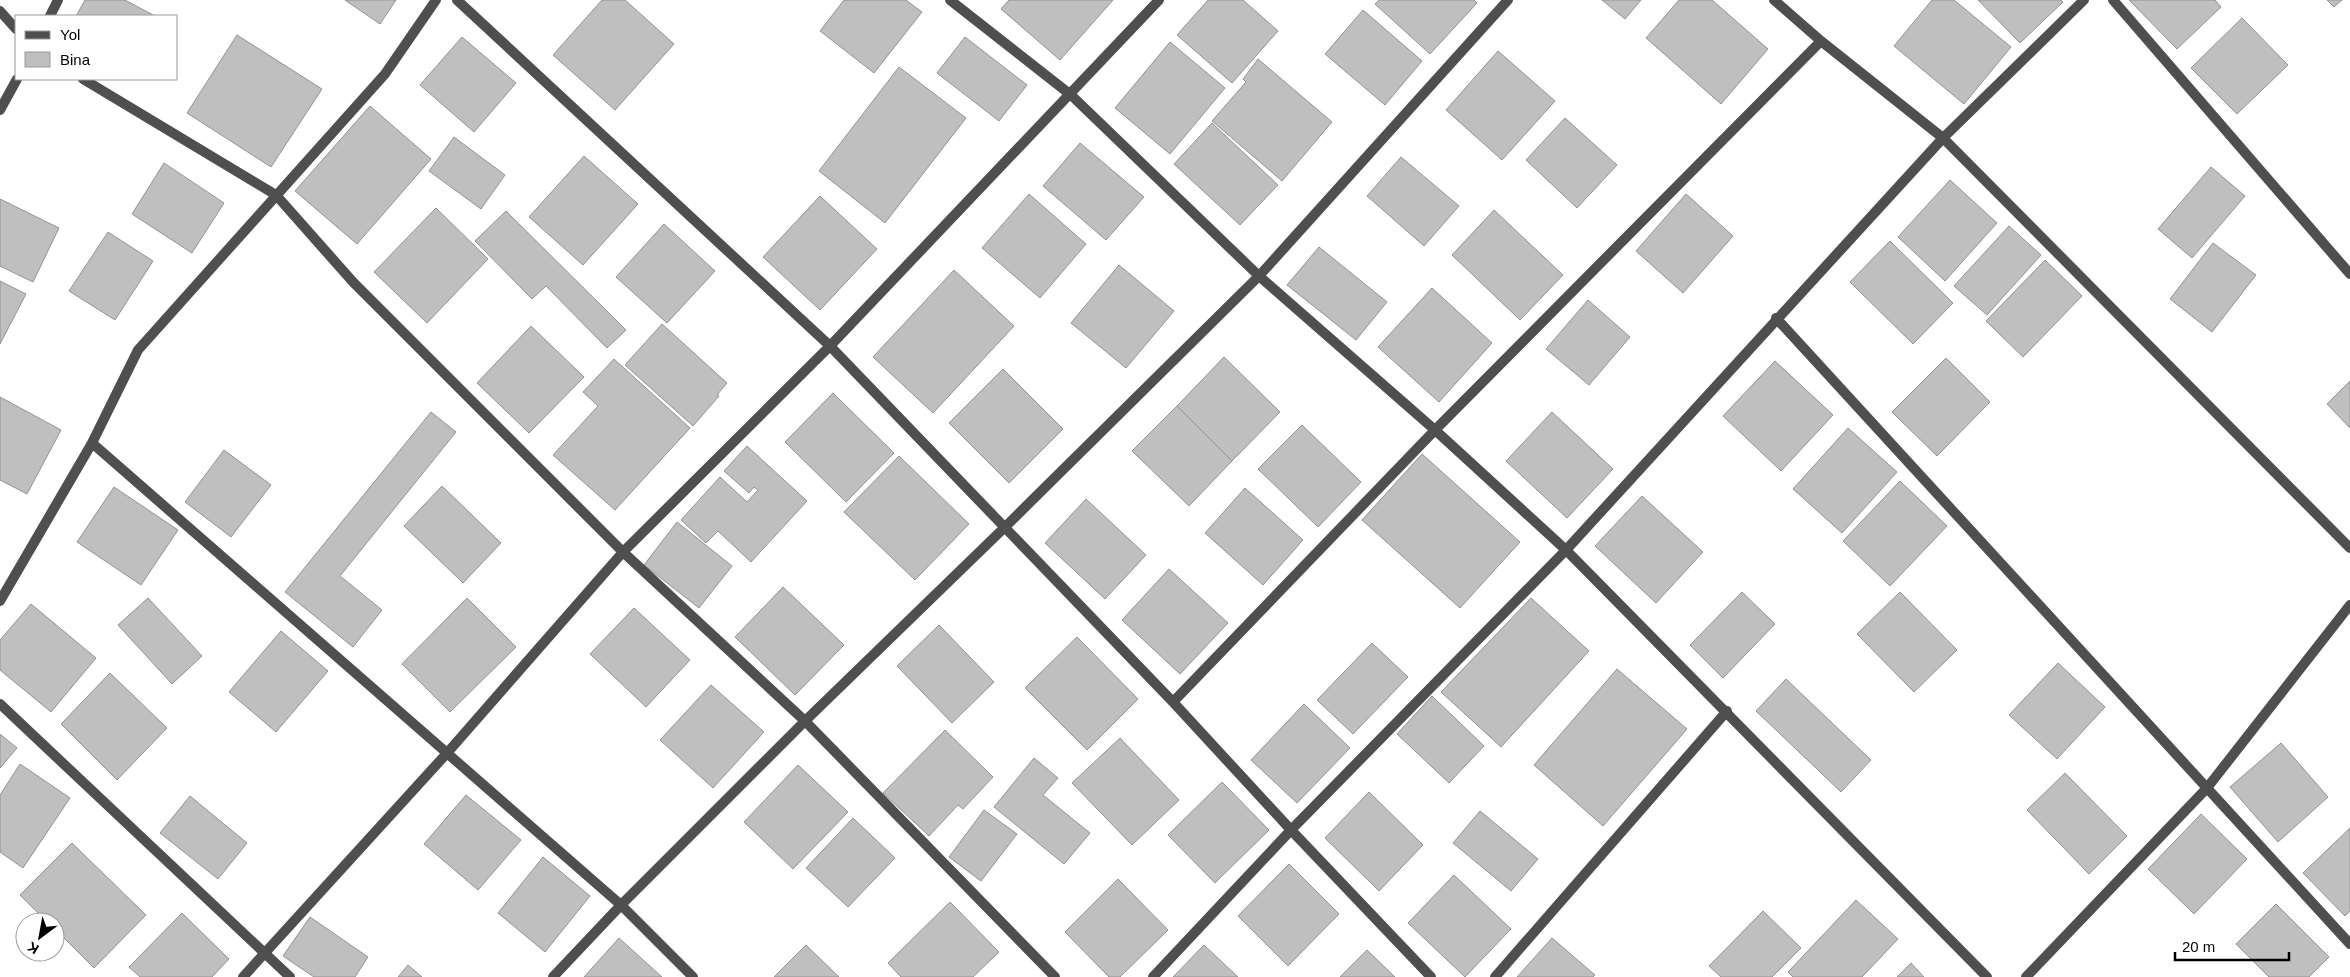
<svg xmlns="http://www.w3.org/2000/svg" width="2350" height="977" viewBox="0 0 2350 977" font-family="Helvetica,sans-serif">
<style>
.building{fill:#bfbfbf;stroke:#939393}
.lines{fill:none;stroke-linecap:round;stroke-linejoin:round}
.minor{stroke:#4f4f4f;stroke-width:10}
</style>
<rect width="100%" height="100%" fill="#fff"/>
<!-- building -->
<path class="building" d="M85 0H125L155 16H76Z
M345 0H396L380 24Z
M602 0H625L674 44 615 110 553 55Z
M844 0H906L922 12 874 73 820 31Z
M1009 0H1113L1060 60 1001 9Z
M1208 0H1243L1278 31 1232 83 1177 35Z
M1379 0H1474L1477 3 1430 54 1375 4Z
M1602 0H1641L1625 19Z
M1679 0H1712L1768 49 1721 104 1646 38Z
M1932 0H1954L2011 47 1964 104 1894 46Z
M1978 0H2061L2063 2 2020 43Z
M2129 0H2215L2221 7 2177 49Z
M2327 0H2342L2334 7Z
M1363 10 1422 61 1385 105 1325 54Z
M2242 18 2288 65 2237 114 2191 68Z
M237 35 322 89 271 167 187 113Z
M462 37 516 83 474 132 420 85Z
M965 37 1027 85 999 121 937 73Z
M1170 42 1225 88 1170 154 1115 108Z
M1498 51 1555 101 1502 160 1446 110Z
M1258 59 1332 122 1282 181 1212 121 1246 82 1243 79Z
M899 67 966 118 885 223 819 171Z
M370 106 431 159 357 244 295 191Z
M1565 118 1617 165 1577 208 1526 160Z
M1212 123 1278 185 1240 225 1174 164Z
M454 137 505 175 481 209 429 171Z
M1080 143 1144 197 1106 240 1043 186Z
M584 156 638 204 583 265 529 217Z
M1401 157 1459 206 1424 246 1367 196Z
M164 163 224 203 192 253 132 214Z
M2211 167 2245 196 2192 258 2158 229Z
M1950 180 1997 223 1945 281 1898 237Z
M1029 194 1086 244 1040 298 982 248Z
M1686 194 1733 236 1683 293 1636 251Z
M820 196 877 249 820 310 763 257Z
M0 199 59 228 33 282 0 266Z
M436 208 488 259 427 323 374 272Z
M1494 210 1563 275 1520 320 1452 255Z
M506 211 626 330 607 348 546 286 532 299 475 241Z
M664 224 715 271 667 323 616 277Z
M2009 226 2041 255 1987 315 1954 286Z
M108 232 153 261 115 320 69 291Z
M1890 241 1953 303 1913 344 1850 282Z
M2213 243 2256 275 2212 332 2170 299Z
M1319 247 1387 302 1356 340 1287 285Z
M2045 260 2082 296 2023 357 1986 321Z
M1119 265 1174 311 1126 368 1071 323Z
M954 270 1014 326 933 413 873 357Z
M0 281 26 294 0 344Z
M1432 288 1492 343 1439 402 1378 347Z
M1588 300 1630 337 1589 385 1546 349Z
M662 324 727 383 717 395 719 396 693 426 625 365Z
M531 326 584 377 529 433 477 383Z
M1224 357 1280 412 1232 461 1177 406Z
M1946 358 1990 402 1937 456 1892 412Z
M614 359 690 428 615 510 553 455 598 406 583 392Z
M1775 361 1833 415 1781 471 1723 416Z
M1003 369 1063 429 1009 483 949 423Z
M2350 381V428L2327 404Z
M833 393 894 453 846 502 785 442Z
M0 397 61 430 27 494 0 480Z
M1177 406 1232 461 1189 506 1132 451Z
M431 412 456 432 340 576 382 610 353 647 285 592Z
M1552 412 1613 469 1567 518 1506 461Z
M1302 425 1361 482 1318 527 1258 469Z
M1848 428 1897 472 1842 533 1793 489Z
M747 446 807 501 751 562 718 531 706 543 681 520 720 477 747 502 758 490 754 487 749 493 724 471Z
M224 450 271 485 231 537 185 502Z
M1422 454 1520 542 1460 608 1362 520Z
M899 456 969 524 915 580 844 512Z
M1900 481 1947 526 1890 586 1843 541Z
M442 486 501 543 463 583 404 526Z
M114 487 178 530 141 585 77 542Z
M1245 488 1303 540 1263 585 1205 533Z
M1642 496 1703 552 1656 603 1595 546Z
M1086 499 1146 555 1105 599 1045 543Z
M677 522 732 566 699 608 644 565Z
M1169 569 1228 623 1180 674 1122 620Z
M783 587 844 645 795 695 735 637Z
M1742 592 1775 624 1723 678 1690 645Z
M1900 592 1957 650 1914 692 1857 634Z
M148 598 202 656 172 684 118 625Z
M467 598 516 647 450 712 402 664Z
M1531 598 1589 651 1501 747 1441 692Z
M31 604 96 658 51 712 0 670V640Z
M634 608 690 660 646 707 590 654Z
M939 625 994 682 952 723 897 666Z
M281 631 328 671 276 732 229 692Z
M1077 637 1138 699 1087 750 1025 688Z
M1372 643 1408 677 1353 734 1317 700Z
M2058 663 2105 707 2057 759 2009 715Z
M1617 669 1687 729 1603 826 1534 765Z
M110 673 167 728 117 780 61 724Z
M1786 679 1871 760 1841 792 1756 711Z
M711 685 764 732 713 788 660 740Z
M1432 696 1484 746 1449 783 1397 734Z
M1304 704 1350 748 1297 803 1251 760Z
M945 730 993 777 963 809 958 805 929 836 883 793Z
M0 734 17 748 0 768Z
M1120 738 1179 800 1132 845 1072 783Z
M2281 743 2328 797 2278 842 2230 787Z
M1034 758 1058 778 1043 795 1090 833 1064 864 994 807Z
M20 764 70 798 23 868 0 852V795Z
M798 765 848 812 793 869 744 822Z
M2065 773 2127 836 2089 874 2027 810Z
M1222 782 1269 830 1215 883 1168 835Z
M1369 792 1423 845 1379 891 1325 838Z
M466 795 521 840 478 890 424 844Z
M190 796 247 843 218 879 160 833Z
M984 810 1017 834 981 881 949 857Z
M1480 811 1538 859 1511 891 1453 843Z
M2201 814 2247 859 2194 914 2148 869Z
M853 818 895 858 848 907 806 868Z
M2350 828V911L2345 916 2303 873Z
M72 843 146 915 94 968 55 929V922H47L20 895Z
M543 857 590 896 545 952 498 913Z
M1289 864 1339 914 1288 966 1238 916Z
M1454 875 1511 929 1465 977 1408 923Z
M1118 879 1168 930 1120 977H1109L1065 932Z
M1856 900 1898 939 1862 977H1793L1788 972Z
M950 902 999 952 973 977H901L888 963Z
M2276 904 2329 957 2309 977H2269L2236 944Z
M1763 911 1801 948 1772 977H1721L1709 966Z
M182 913 229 959 212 977H140L129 967Z
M310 917 368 957 355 977H314L283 956Z
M619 938 662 977H584Z
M1552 938 1595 975 1593 977H1517Z
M806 945 839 977H774Z
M1204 945 1238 977H1173Z
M1367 950 1395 977H1340Z
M1911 963 1924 977H1897Z
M408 965 422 977H398Z"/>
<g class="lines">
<!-- minor -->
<path class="minor" d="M457 0 830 346 1173 702 1291 830 1431 977
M950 0 1071 95 1259 276 1435 430 1566 550 1987 977
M1774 0 1821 41 1943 138 2350 548
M2113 0 2350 274
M0 11 16 29
M50 16 58 0
M83 79 276 195 353 282 623 552 805 721 1055 977
M0 110 17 79
M1776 318 2350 944
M92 443 621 905 693 977
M0 601 92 443 138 350 385 74 436 0
M1173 702 1435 430 1821 41
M0 704 290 977
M243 977 448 752 623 552 830 346 1159 0
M553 977 621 905 805 721 1005 527 1259 276 1508 0
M1153 977 1291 830 1566 550 1943 138 2084 0
M1495 977 1727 711
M2026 977 2207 788 2350 605"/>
</g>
<!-- legend -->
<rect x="15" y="15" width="162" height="65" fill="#ffffff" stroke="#999999"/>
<rect x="25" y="31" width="25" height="8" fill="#4f4f4f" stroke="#999999"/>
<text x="60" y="40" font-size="15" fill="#000000">Yol</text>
<rect x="25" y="52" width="25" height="15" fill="#bfbfbf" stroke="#999999"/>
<text x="60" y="65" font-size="15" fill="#000000">Bina</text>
<!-- north arrow -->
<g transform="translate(40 937) rotate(212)"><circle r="24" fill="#ffffff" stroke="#999999"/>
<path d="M0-4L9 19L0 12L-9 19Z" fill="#000000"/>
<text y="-8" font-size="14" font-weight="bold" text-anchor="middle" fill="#000000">K</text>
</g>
<!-- scale -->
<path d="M2175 952v8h114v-8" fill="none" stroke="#000000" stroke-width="2.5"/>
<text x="2182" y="952" font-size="15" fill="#000000" stroke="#ffffff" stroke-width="4" paint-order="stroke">20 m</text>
</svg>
